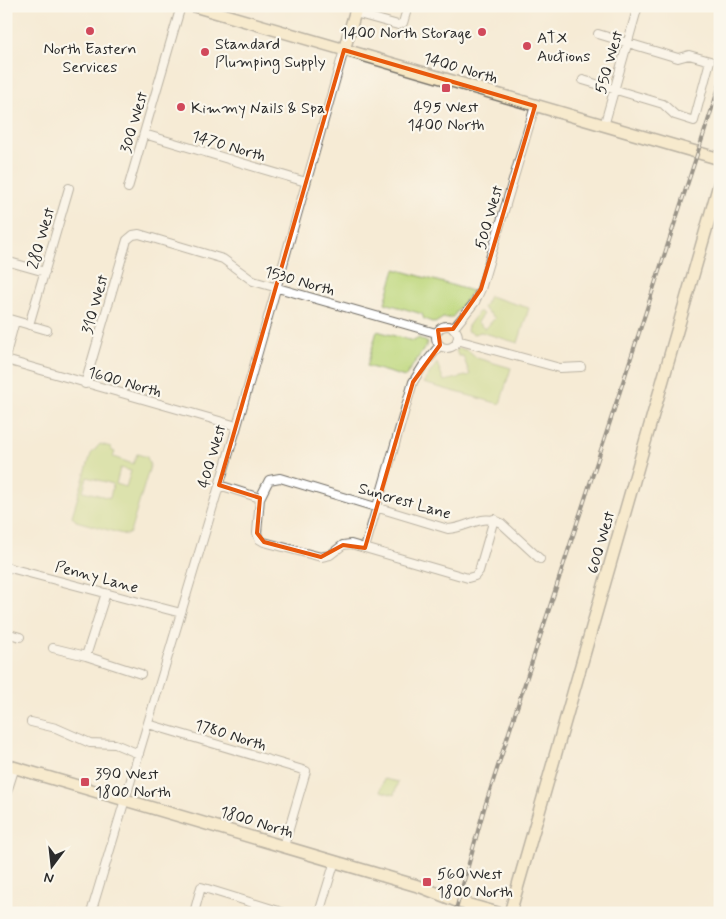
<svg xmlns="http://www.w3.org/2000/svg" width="726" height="919" viewBox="0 0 726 919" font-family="Mynerve,sans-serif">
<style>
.green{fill:#bdd77c;stroke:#748154;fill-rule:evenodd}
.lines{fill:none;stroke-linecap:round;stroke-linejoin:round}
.street-casing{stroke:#726e66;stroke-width:10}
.secondary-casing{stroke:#726e66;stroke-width:14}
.street{stroke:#fff;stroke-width:8}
.secondary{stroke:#f8e8c3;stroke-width:11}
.rail-casing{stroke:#2b2b2b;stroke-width:4}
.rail{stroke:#fbf7ec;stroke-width:2;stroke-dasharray:5.5;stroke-linecap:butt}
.marked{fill:none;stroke:#e8590c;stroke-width:4;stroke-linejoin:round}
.poi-dot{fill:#d1495b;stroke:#fbf7ec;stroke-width:2}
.labels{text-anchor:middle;stroke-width:4.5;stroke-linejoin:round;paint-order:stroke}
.poi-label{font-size:16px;fill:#2b2b2b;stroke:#fbf7ec;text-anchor:start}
.street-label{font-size:16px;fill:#2b2b2b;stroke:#fbf7ec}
</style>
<rect width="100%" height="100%" fill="#fbf7ec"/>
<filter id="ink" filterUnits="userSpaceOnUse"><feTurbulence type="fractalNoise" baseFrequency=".02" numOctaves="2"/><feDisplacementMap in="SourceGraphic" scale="10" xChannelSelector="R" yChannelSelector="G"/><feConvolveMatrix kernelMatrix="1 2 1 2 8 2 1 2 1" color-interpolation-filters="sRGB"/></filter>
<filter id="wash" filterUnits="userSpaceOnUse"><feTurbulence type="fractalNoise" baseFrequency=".0096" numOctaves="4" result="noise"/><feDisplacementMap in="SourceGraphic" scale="20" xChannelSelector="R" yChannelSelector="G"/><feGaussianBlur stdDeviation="1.12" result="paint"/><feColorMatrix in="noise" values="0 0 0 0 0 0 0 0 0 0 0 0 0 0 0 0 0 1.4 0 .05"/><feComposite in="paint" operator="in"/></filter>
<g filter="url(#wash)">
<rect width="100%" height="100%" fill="#f6ebd5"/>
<!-- green -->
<path class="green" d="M395 269 472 291 452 318H443L435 323 424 319 422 314 385 303Z
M489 296 529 308 518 343 481 332 474 334 467 331 468 326 479 311 483 314 477 322 485 329 495 318 483 308Z
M377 331 413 341 419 338 428 343 405 377 367 366Z
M459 348 469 351 477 358 511 368 500 404 423 383 437 363 444 381 470 375 463 356H458L456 350Z
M100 444 111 447V450L115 452 113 457 133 464 137 454 147 457 150 466 130 533 126 535 76 521 72 516 91 454ZM120 468 131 471 126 487 116 484ZM87 477 113 484 110 498 83 491Z
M384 779 398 782 394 795 380 791Z"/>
</g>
<g filter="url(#ink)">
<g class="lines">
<defs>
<path id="street" d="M355 13 398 25 403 23 408 6
M583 80 663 104 675 115 694 121 710 61 689 55 678 58 598 34
M604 126 638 6
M144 134 306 182
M128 188 181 6
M6 261 45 272
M6 318 47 330
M29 325 69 188
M436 337a11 11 0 1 1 22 0a11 11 0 1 1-22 0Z
M453 329 475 302 481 289 535 106
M457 340 560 368 581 367
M6 354 15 321
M6 360 237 426
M85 384 127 240 133 235 139 234 223 259 253 281 436 333
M219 485 260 498
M494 519 479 571 475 576 468 578 351 544 343 545 330 555 321 557 264 542 259 539 257 533 260 498 269 480 280 478 448 529C468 528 481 513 501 523L540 559
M365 548 413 382 423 366 440 345
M6 567 181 613
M6 633 20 637
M53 648 86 656 141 674
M86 656 106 593
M31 722 56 728 90 743 115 744 139 754
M148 724 306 771 284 846
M6 795 15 767
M91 913 237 426 344 50
M194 913 201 887 285 913
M319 913 335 861"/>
<path id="secondary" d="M194 6 720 159
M344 50 357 6
M6 765 421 887 459 902 498 913
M510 913 720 181"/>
</defs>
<!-- street casing -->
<use href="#street" class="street-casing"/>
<!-- secondary casing -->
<use href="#secondary" class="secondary-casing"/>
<!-- street -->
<use href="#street" class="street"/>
<!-- secondary -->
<use href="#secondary" class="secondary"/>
<defs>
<path id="rail" d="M455 913 484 809 720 84"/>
</defs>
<!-- rail casing -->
<use href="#rail" class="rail-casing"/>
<!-- rail -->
<use href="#rail" class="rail"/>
</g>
</g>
<!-- marked area -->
<path d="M0 0H726V919H0ZM344 50 535 106 481 289 453 329 438 330 440 345 413 382 365 548 343 545 321 557 264 542 257 533 260 498 219 485Z" fill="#f6ebd5" fill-opacity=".55" fill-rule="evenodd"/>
<path class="marked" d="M344 50 535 106 481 289 453 329 438 330 440 345 413 382 365 548 343 545 321 557 264 542 257 533 260 498 219 485Z"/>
<!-- markers -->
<g class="poi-dot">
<circle cx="90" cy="31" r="5"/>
<circle cx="482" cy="32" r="5"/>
<circle cx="527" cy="46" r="5"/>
<circle cx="205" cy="52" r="5"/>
<rect x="441" y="83" width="10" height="10" rx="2.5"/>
<circle cx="181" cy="107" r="5"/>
<rect x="80" y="777" width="10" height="10" rx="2.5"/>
<rect x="422" y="877" width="10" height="10" rx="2.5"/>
</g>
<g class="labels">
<!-- poi labels -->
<g class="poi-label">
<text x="472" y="38" text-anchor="end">1400 North Storage</text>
<text x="537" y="43">ATX<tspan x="537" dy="18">Auctions</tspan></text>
<text x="215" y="49">Standard<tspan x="215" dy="18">Plumping Supply</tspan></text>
<text x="90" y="54" text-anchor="middle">North Eastern<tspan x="90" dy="18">Services</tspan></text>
<text x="446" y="112" text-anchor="middle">495 West<tspan x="446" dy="18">1400 North</tspan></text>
<text x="191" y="113">Kimmy Nails &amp; Spa</text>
<text x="95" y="779">390 West<tspan x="95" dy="18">1800 North</tspan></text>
<text x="437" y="879">560 West<tspan x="437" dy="18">1800 North</tspan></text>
</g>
<!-- street labels -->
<g class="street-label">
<text transform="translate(608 62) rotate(-74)" y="6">550 West</text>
<text transform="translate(461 67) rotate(16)" y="6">1400 North</text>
<text transform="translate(133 122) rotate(-74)" y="6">300 West</text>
<text transform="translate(229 145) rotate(16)" y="6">1470 North</text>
<text transform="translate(488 217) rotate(-74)" y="6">500 West</text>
<text transform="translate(40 238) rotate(-74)" y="6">280 West</text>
<text transform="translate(300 280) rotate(16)" y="6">1530 North</text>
<text transform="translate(94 304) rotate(-74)" y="6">310 West</text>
<text transform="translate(125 381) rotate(16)" y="6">1600 North</text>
<text transform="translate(211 456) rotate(-74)" y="6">400 West</text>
<text transform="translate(405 500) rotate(16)" y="6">Suncrest Lane</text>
<text transform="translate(600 542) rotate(-74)" y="6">600 West</text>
<text transform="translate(97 576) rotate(15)" y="6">Penny Lane</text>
<text transform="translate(231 734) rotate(17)" y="6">1780 North</text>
<text transform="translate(257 821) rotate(17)" y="6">1800 North</text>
</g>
</g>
<!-- margin -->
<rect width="726" height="919" fill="none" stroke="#fbf7ec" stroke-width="25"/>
<!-- north arrow -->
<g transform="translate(52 866) rotate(195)" stroke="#fbf7ec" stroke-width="4" paint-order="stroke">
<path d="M0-4L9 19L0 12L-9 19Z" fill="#2b2b2b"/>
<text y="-8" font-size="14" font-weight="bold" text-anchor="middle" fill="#2b2b2b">N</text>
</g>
</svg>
